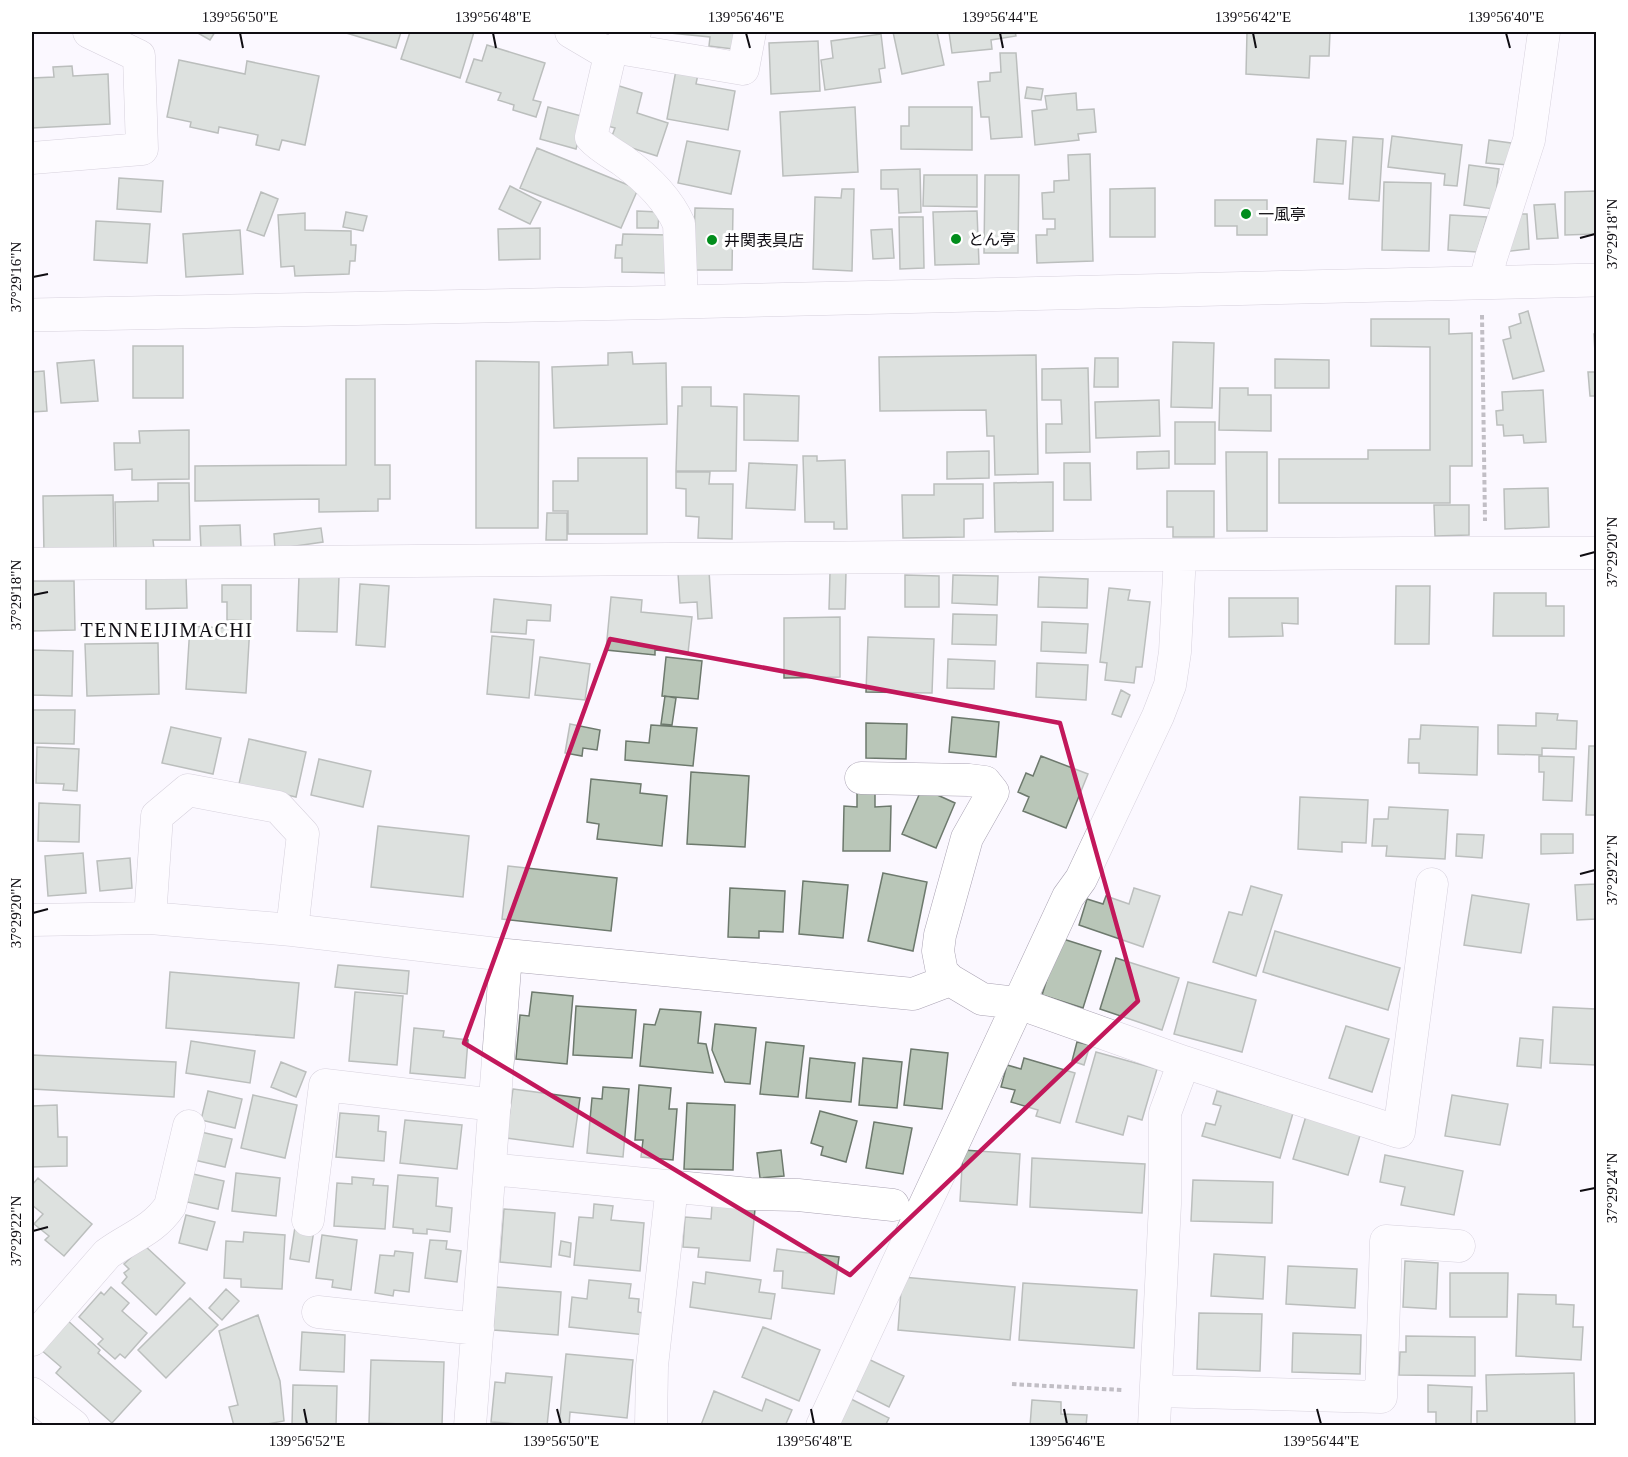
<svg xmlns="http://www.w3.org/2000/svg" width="1628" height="1457" viewBox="0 0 1628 1457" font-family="'Times New Roman','Noto Sans JP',serif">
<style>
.building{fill:#b9c6b8;stroke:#6d796d;stroke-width:1.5}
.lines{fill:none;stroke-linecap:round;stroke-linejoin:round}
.street-casing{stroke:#aaa3b3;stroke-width:33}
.secondary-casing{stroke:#aaa3b3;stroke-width:34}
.path{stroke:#7b787e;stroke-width:4;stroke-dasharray:4.5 3;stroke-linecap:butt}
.street{stroke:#fff;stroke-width:32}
.secondary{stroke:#fff;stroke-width:33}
.marked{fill:none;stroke:#c2185b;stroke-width:4.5;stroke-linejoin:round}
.ticks{fill:none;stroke:#0f0d12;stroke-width:2}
.poi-dot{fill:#018d1c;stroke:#fff;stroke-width:2}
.labels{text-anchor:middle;stroke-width:6;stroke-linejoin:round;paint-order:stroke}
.poi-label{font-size:16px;fill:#0f0d12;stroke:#fff;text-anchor:start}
.quarter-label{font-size:20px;letter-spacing:1.5px;fill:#0f0d12;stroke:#fff}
.neatline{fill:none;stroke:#0f0d12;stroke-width:2}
.ticks-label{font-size:15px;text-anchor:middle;fill:#0f0d12}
</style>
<rect width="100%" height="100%" fill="#fbf8ff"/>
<!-- building -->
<path class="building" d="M196 32H215L210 40Z
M343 32H401L396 48Z
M410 32H474L460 78 401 59Z
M660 32H735L733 49 709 46 710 37Z
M893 32H937L944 65 902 74Z
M949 32H1015L1016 36 991 40 992 49 952 53Z
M1247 32H1330L1329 56H1310L1309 78 1246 74Z
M881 34 885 68 879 69 881 82 825 90 821 60 833 58 831 41Z
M818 41 820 91 771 94 769 43Z
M487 45 545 63 533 100 541 102 536 117 513 110 514 105 498 100 501 93 466 82 474 59 482 61Z
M1000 53H1016L1022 137 991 139 989 117H981L978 82 990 81V73L1001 72Z
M179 60 245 74 247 61 319 76 305 145 282 140 279 150 256 145 258 135 219 127 218 133 190 127 191 122 167 117Z
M72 66 73 76 108 74 110 124 32 128V78L54 77 53 67Z
M676 70 698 74 696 84 735 91 728 130 667 119Z
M616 85 642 93 637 113 668 123 657 156 610 141 615 128 604 125Z
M1027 87 1043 89 1041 100 1025 98Z
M1076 93 1077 110 1094 109 1096 132 1078 134 1079 140 1035 145 1032 111 1047 109 1045 96Z
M548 107 585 117 576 149 540 139Z
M855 107 858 172 783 176 780 112Z
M909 107H972V150L901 149V126H909Z
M1392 136 1462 145 1457 186 1444 185 1445 174 1388 167Z
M1353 137 1383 139 1379 201 1349 199Z
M1317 139 1346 141 1343 184 1314 182Z
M1489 140 1511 143 1508 165 1486 163Z
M687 141 740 151 731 194 678 183Z
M537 148 638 189 621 228 520 188Z
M1090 154 1093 261 1037 263 1036 235H1047V229H1055V219H1043L1042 193 1054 192V181L1069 180 1068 155Z
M1469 165 1499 169 1494 209 1464 205Z
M920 169 921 212 899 213 898 189H881V170Z
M924 175H977V207L923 206Z
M985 175H1019L1018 253H984Z
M119 178 163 181 161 212 117 209Z
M1384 182 1431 183 1429 251 1382 250Z
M510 186 541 202 530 224 499 209Z
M1155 188V237H1110V189Z
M842 189H854L852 271 813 269 815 197 841 198Z
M1596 191V240V234L1565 235V192Z
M261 192 278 199 264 236 247 230Z
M1215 200H1267V235H1237V226H1215Z
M1555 204 1558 238 1537 239 1534 205Z
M695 208 733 209 732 270H693Z
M637 211 659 212 658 228H637Z
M977 211 979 264 935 265 933 212Z
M346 212 367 216 363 231 343 227Z
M305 213V230L351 231V245H356L355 261H350L349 274 295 276 294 266 281 267 278 215Z
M1514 214H1527L1529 249 1503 252Z
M1450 215 1487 217 1477 252 1448 250Z
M899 217H923L924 268 900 269Z
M96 221 150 224 147 263 94 260Z
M540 228V259L499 260 498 229Z
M892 229 894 258 873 259 871 230Z
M240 230 243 274 186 277 183 234Z
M623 234 669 235 668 273 622 272V258H615L616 245H622Z
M1528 311 1544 371 1513 379 1503 340 1511 338 1509 327 1521 323 1519 314Z
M1371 319H1449V334L1472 333V466H1450V503H1279V459H1368V450H1430V347L1371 346Z
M1594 334H1596V396H1590L1588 372H1596Z
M1173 342 1214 343 1212 408 1171 407Z
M133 346H183V398H133Z
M632 352 633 364 666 363 667 424 554 428 552 367 608 365V353Z
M1036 355 1038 474 995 475 994 436H987L986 410 880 411 879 357Z
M1095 358H1118V387H1094Z
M1275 359 1329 360V388H1275Z
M94 360 98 401 61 403 57 363Z
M476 361 539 362 538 528H476Z
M1088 368 1090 452 1046 453V424H1062L1061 400H1042V369Z
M44 371 47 411 32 412V372Z
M346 379H375V465H390V499H378V511L319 512V499L195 501V466L346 465Z
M682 387H711V406L737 407 736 471H676L678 406H682Z
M1220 388H1248V395H1271V431L1219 430Z
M1543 390 1546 442 1524 443 1523 435 1504 436 1503 425H1497L1496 411 1503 410 1502 392Z
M744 394 799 396 798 441 744 440Z
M1159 400 1160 436 1096 438 1095 402Z
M1175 422H1215V464H1175Z
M189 430V479L132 480V469L115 470 114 443H140L139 431Z
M989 451V478L947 479V452Z
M1169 451V468L1137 469V452Z
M1226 452H1267V531H1227Z
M803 456H817V461L845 460 847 529H834V522H805Z
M578 458H647V534H568V511H553V481H578Z
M749 463 797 465 795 510 746 508Z
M1064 463H1090L1091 500H1064Z
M676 472H710L709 484H733L732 539 698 538 699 517 686 516V489L676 488Z
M1053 482V531L995 532 994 483Z
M158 483H189L190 540H153L154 549 116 550 115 502 158 501Z
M934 484H983V518L964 519V537L903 538 902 495H934Z
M1548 488 1549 527 1505 529 1504 489Z
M1167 491H1214V537H1173V527H1167Z
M113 495 114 552 44 554 43 496Z
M1434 505H1469V535L1435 536Z
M547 513H567V540H546Z
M240 525 241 547 201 549 200 526Z
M321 528 323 542 275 549 274 534Z
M709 571 712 618 698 619 697 602 680 603 678 573Z
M830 572H846L845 609H829Z
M186 575 187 608 146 609V576Z
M299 575 339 576 337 632 297 631Z
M905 575 939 576V607H905Z
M953 575 998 576 997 605 952 603Z
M1039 577 1088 579 1087 608 1038 607Z
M32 581H74L75 630 32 631Z
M360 584 389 586 385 647 356 645Z
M222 585H251V621L227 620V602H222Z
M1396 586H1430L1429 644H1395Z
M1109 588 1130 590 1128 600 1150 602 1142 667H1136L1134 683 1105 680 1107 663 1100 662Z
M1494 593H1546V606H1564V636H1493Z
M611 597 642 600 641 612 692 617 688 653 655 650V655L606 650Z
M1229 598H1298V624L1282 623 1283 636 1229 637Z
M494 599 551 605 550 621 527 620 526 634 491 632Z
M953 614 997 615 996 645 952 644Z
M840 617V677L784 678V618Z
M1042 622 1088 624 1086 653 1041 651Z
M223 623 250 625 246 693 186 689 190 626 223 628Z
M492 636 534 640 529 698 487 694Z
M868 637 934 639 932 693 866 692Z
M158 643 159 694 87 696 85 644Z
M32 650 73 651 72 696 32 695Z
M540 657 590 664 585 700 535 695Z
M666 657 702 661 698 699 662 696Z
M948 659 995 661 994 689 947 688Z
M1037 663 1088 665 1086 700 1036 697Z
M1121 690 1130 695 1121 717 1112 714Z
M665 696 676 698 672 725 661 724Z
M32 710H75L74 744 33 743Z
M1536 713 1558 714 1557 720 1577 721 1576 749 1542 748V755L1498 754V725L1536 726Z
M952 717 999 722 996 757 949 752Z
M866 723 907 724 906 759 866 758Z
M570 724 600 730 597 750 583 748 582 756 565 753Z
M651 725 697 728 693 766 625 760 626 741 649 743Z
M1421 725 1478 727 1477 775 1419 773V763H1408L1409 739H1420Z
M171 727 221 738 213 774 162 763Z
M249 739 306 752 296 797 239 784Z
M1589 746H1596V815H1586Z
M37 747 79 749 77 791 63 790 64 784 36 783Z
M1041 756 1088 774 1066 828 1023 811 1029 797 1018 792 1026 773 1033 776Z
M1539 756 1574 757 1572 801 1543 800 1544 772H1539Z
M319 759 371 771 363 807 311 795Z
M691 772 749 776 745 847 687 844Z
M591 779 641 784 640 793 667 796 662 846 597 839 599 824 587 822Z
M922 788 955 803 936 848 902 834Z
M857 793H875V807L891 806 890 851H843L844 806 857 807Z
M1300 797 1368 800 1366 843 1342 842V852L1298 849Z
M39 803 80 805 79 842 38 841Z
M1389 807 1448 810 1445 859 1386 856 1387 846H1372L1374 819H1388Z
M378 826 469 836 463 897 371 887Z
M1457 834 1484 835 1482 858 1456 856Z
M1541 834H1573V853L1541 854Z
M83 853 86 893 48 896 45 856Z
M130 858 132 888 100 891 97 861Z
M508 866 617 878 611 931 502 919Z
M883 873 927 882 913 951 868 941Z
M1595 877H1596V919L1577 920 1575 885 1596 884Z
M803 881 848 885 843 938 799 934Z
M1251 886 1282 895 1256 976 1213 962 1229 912 1242 915Z
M730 888 785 891 783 932 759 931V938L728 937Z
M1134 888 1160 896 1143 947 1079 925 1087 899 1103 904 1106 896 1129 904Z
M1472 895 1529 904 1521 953 1464 945Z
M1275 931 1400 968 1388 1010 1263 972Z
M1060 938 1101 951 1083 1008 1042 995Z
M1116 958 1179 978 1162 1030 1100 1009Z
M338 965 409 971 407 994 335 987Z
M170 972 299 983 294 1038 166 1028Z
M1188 982 1256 1000 1242 1052 1174 1034Z
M355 992 403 996 397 1065 349 1061Z
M532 992 573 996 567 1064 516 1059 520 1015 529 1016Z
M576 1006 636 1010 632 1058 573 1055Z
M1553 1007 1596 1009V1065L1550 1063Z
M660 1009 701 1012 698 1043 706 1044 713 1073 640 1066 644 1024 655 1025Z
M715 1024 756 1028 750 1084 725 1082 712 1050Z
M1346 1026 1389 1039 1372 1092 1329 1078Z
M414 1028 444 1031 443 1037 468 1040 465 1078 410 1073Z
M1520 1038 1543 1040 1541 1068 1517 1066Z
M191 1041 255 1051 250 1083 186 1073Z
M766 1042 804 1046 798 1097 760 1094Z
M1077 1042 1090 1045 1084 1065 1072 1061Z
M911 1049 948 1053 942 1109 904 1105Z
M1096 1052 1157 1069 1142 1120 1128 1116 1123 1135 1076 1122Z
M32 1055 176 1062 174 1097 32 1089Z
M810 1058 855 1063 851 1102 806 1098Z
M863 1058 902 1062 897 1108 859 1105Z
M1024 1058 1075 1073 1060 1123 1036 1116 1038 1110 1011 1102 1015 1090 1001 1087 1007 1065 1021 1069Z
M281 1062 306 1072 296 1097 271 1087Z
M639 1085 671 1088 669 1109H677L673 1160 641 1157 643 1140H635Z
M603 1087 629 1089 623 1157 587 1153 592 1098 602 1099Z
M513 1089 580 1098 573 1147 506 1138Z
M208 1091 242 1099 235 1128 201 1120Z
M1217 1091 1293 1113 1280 1158 1202 1136 1206 1123 1215 1125 1221 1106 1213 1104Z
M253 1095 297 1105 285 1158 241 1148Z
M1452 1095 1508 1104 1500 1145 1445 1136Z
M687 1103 735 1105 733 1170 684 1169Z
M57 1105 58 1137H67V1166L32 1167V1106Z
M820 1111 857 1121 846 1162 821 1155 823 1147 811 1143Z
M340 1113 379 1116 378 1131 386 1132 384 1161 336 1157Z
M1306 1116 1361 1132 1348 1175 1293 1159Z
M405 1120 462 1125 457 1169 400 1163Z
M874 1122 912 1128 903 1174 866 1168Z
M201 1132 232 1139 225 1167 194 1160Z
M781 1150 784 1176 760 1178 757 1153Z
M963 1150 1020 1154 1017 1205 960 1201Z
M1385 1155 1463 1171 1454 1215 1401 1205 1405 1187 1380 1182Z
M1032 1158 1145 1164 1142 1213 1030 1207Z
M236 1173 280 1178 276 1216 232 1211Z
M193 1174 224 1181 218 1209 187 1202Z
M398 1175 438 1178 436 1206 452 1208 450 1232 427 1229V1234L413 1233V1229L393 1227Z
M352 1177 374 1179 373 1185 388 1186 385 1229 334 1226 337 1183 352 1184Z
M38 1178 92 1224 64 1256 45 1240 49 1236 34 1224 43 1214 32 1205V1185Z
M1193 1180 1273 1182 1272 1223 1191 1221Z
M594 1204 613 1206 611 1220 644 1223 640 1271 574 1265 579 1217 593 1218Z
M712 1205 755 1209 750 1261 698 1257 699 1248 683 1247 685 1217 711 1219Z
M504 1209 555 1213 551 1267 500 1262Z
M186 1215 215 1222 207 1250 179 1243Z
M295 1227 314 1230 309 1262 290 1259Z
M244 1232 285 1235 282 1289 241 1287V1279L224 1278 226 1241 243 1242Z
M322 1235 357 1240 351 1290 332 1287 333 1280 316 1278Z
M430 1240 447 1241 446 1249 461 1251 457 1282 425 1278Z
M561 1241 571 1243 570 1257 559 1255Z
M144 1245 185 1283 156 1315 122 1283 127 1277 124 1273 129 1269 124 1264Z
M777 1249 839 1257 834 1294 782 1288 783 1271H774Z
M395 1251 413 1253 409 1292 394 1290 393 1296 375 1293 380 1255 394 1256Z
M1214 1254 1265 1257 1263 1299 1211 1296Z
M1405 1261 1438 1263 1436 1309 1403 1307Z
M1288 1266 1357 1269 1355 1308 1286 1304Z
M706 1272 761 1280 759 1292 775 1294 771 1319 690 1307 693 1282 705 1284Z
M1450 1273H1508L1507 1317H1450Z
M902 1277 1015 1287 1010 1340 898 1330Z
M589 1280 631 1284 629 1298 639 1299 638 1312 647 1314 646 1335 569 1327 572 1297 587 1299Z
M1023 1283 1137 1290 1134 1348 1019 1340Z
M111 1287 129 1303 122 1311 147 1333 125 1358 120 1354 115 1359 98 1344 103 1339 79 1317 101 1292 104 1295Z
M496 1287 561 1292 558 1335 493 1330Z
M226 1289 239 1301 222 1320 209 1308Z
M1518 1294 1556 1295V1304L1574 1305 1573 1327H1583L1581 1360 1516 1356Z
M190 1298 218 1325 166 1378 138 1350Z
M1199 1313 1262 1314 1260 1371 1197 1369Z
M258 1315 280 1381 284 1421 256 1426H234L229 1407 238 1405 219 1331Z
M66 1319 100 1350 98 1353 141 1391 112 1423 56 1373 61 1367 40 1349Z
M763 1327 820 1350 799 1401 742 1377Z
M302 1332 345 1335 344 1372 300 1370Z
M1293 1333 1361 1335 1360 1374 1292 1372Z
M1406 1336 1475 1337V1376L1399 1375 1400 1352H1406Z
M566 1354 633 1360 627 1418 570 1412 569 1426H559Z
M864 1357 904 1376 889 1407 849 1387Z
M371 1360 444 1362 442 1425 369 1423Z
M506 1373 552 1377 547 1426 491 1422 495 1382 505 1383Z
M1574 1373 1575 1426H1477V1411H1487L1486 1375Z
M293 1385 337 1386 336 1426H292Z
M1428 1385 1472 1387 1471 1426H1436V1412H1428Z
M714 1391 762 1411 766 1399 792 1410 785 1426H702L701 1425Z
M847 1397 889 1418 885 1426H834Z
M1032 1400 1061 1402V1414L1087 1415 1086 1426H1030Z"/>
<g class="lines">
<defs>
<path id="street" d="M571 32 610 55
M635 32 610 55 591 137C600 147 610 152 622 160 644 176 668 199 679 224L682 302
M618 48 743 69 750 32
M32 158 142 149 139 56 89 32
M1485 282 1491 258 1529 140 1544 32
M32 564 1404 553H1596
M861 778 969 780 985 782 993 792 967 838 940 935 938 951 942 972 950 980 982 999 1018 1003 1184 1062 1399 1132 1432 884
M150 918 157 816 188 790 278 807 303 834 292 930
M32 920 150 918 292 930 506 955 913 994 950 980
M490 1169 750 1194 798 1195 893 1205
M308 1220 325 1085 495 1105
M318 1312 478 1329
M32 1340 107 1254C130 1237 153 1231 170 1206L189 1126
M1156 1391 1381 1397 1386 1241 1459 1246
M470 1426 506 955
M651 1426 652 1366 672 1186
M822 1426 1068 897 1081 879 1158 716 1170 685 1175 652 1180 555
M1154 1426 1165 1204V1113L1184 1062"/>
<path id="secondary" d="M32 315 682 302 1596 280
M32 1394 73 1426"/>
</defs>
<!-- street casing -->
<use href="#street" class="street-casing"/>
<!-- secondary casing -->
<use href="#secondary" class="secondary-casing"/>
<!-- path -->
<path class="path" d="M1482 315 1485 521
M1012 1384 1122 1390"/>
<!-- street -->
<use href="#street" class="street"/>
<!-- secondary -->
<use href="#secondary" class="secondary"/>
</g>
<!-- marked area -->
<path d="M0 0H1628V1457H0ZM610 639 1060 723 1138 1001 850 1275 464 1043Z" fill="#fbf8ff" fill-opacity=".55" fill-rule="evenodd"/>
<path class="marked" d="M610 639 1060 723 1138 1001 850 1275 464 1043Z"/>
<!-- ticks -->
<path class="ticks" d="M240 33 243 48M493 33 496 48M746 33 750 48M1000 33 1003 48M1253 33 1256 48M1506 33 1510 48M1580 238 1595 234M33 277 48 274M1580 556 1595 552M33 595 48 592M1580 874 1595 870M33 913 48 909M1580 1191 1595 1188M33 1231 48 1227M304 1409 307 1424M557 1409 561 1424M811 1409 814 1424M1064 1409 1067 1424M1317 1409 1321 1424"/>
<!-- markers -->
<g class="poi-dot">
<circle cx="1246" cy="214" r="6"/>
<circle cx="956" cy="239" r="6"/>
<circle cx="712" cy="240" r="6"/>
</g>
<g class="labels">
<!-- poi labels -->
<g class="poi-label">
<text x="1258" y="220">一風亭</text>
<text x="968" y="245">とん亭</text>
<text x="724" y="246">井関表具店</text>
</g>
<!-- quarter labels -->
<g class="quarter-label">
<text x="167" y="637">TENNEIJIMACHI</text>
</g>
</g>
<!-- border -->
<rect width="1628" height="1457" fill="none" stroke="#ffffff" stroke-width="66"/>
<rect x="33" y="33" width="1562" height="1391" class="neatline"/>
<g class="ticks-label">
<text x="240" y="22">139°56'50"E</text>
<text x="493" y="22">139°56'48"E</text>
<text x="746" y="22">139°56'46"E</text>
<text x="1000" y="22">139°56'44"E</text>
<text x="1253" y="22">139°56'42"E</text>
<text x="1506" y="22">139°56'40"E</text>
<text transform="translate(1612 234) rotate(-90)" y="5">37°29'18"N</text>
<text transform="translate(16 277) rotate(-90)" y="5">37°29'16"N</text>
<text transform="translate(1612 552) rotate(-90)" y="5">37°29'20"N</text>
<text transform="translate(16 595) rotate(-90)" y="5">37°29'18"N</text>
<text transform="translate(1612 870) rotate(-90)" y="5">37°29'22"N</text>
<text transform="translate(16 913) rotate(-90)" y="5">37°29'20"N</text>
<text transform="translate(1612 1188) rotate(-90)" y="5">37°29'24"N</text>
<text transform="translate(16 1231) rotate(-90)" y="5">37°29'22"N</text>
<text x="307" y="1446">139°56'52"E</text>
<text x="561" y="1446">139°56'50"E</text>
<text x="814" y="1446">139°56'48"E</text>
<text x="1067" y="1446">139°56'46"E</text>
<text x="1321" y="1446">139°56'44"E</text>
</g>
</svg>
